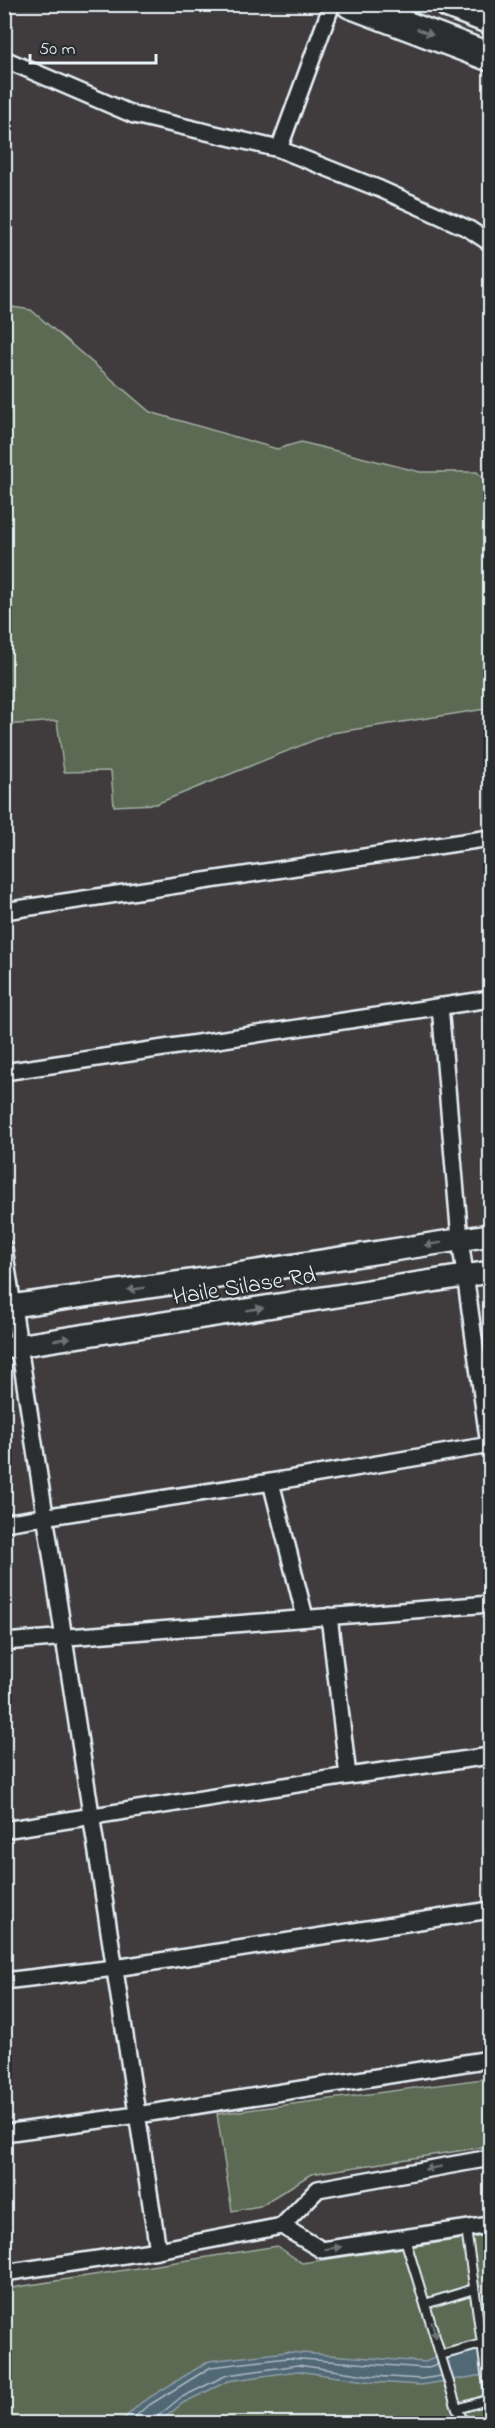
<svg xmlns="http://www.w3.org/2000/svg" width="495" height="2428" viewBox="0 0 495 2428" font-family="'Indie Flower',sans-serif">
<style>
.green{fill:#5b6a52;stroke:#a2aea5;stroke-width:1.5}
.water{fill:#516775;stroke:#8d9ea9;stroke-width:1.5}
.lines{fill:none;stroke-linecap:round;stroke-linejoin:round}
.shore{stroke:#acbac4;stroke-width:1.5}
.lane-casing{stroke:#e8f1f8;stroke-width:12}
.street-casing{stroke:#e8f1f8;stroke-width:20}
.secondary-casing{stroke:#e8f1f8;stroke-width:26}
.highway-casing{stroke:#e8f1f8;stroke-width:32}
.lane{stroke:#2a2d2e;stroke-width:8}
.street{stroke:#2a2d2e;stroke-width:15}
.secondary{stroke:#2a2d2e;stroke-width:21}
.highway{stroke:#2a2d2e;stroke-width:27}
.oneway{fill:#6c7275}
.labels{text-anchor:middle;stroke-width:4.5;stroke-linejoin:round;paint-order:stroke}
.street-label{font-size:24px;fill:#e8f1f8;stroke:#2a2d2e}
</style>
<rect width="100%" height="100%" fill="#403c3d"/>
<filter id="ink" filterUnits="userSpaceOnUse"><feTurbulence type="fractalNoise" baseFrequency=".0167" numOctaves="2"/><feDisplacementMap in="SourceGraphic" scale="12" xChannelSelector="R" yChannelSelector="G"/><feConvolveMatrix kernelMatrix="1 2 1 2 8 2 1 2 1" color-interpolation-filters="sRGB"/></filter>
<g filter="url(#ink)">
<!-- green -->
<path class="green" d="M5 306 31 310 150 412 277 449 301 442 420 472H477L490 485V704L485 709 332 733 156 804 114 806 111 771 64 772 57 721 5 725Z
M490 2078V2146L311 2174 260 2206 232 2211 217 2114Z
M490 2235V2423L5 2424V2289L277 2246 302 2263Z"/>
<!-- water -->
<path class="water" d="M490 2336V2374L421 2385 372 2382 298 2371 228 2381 183 2403 158 2423 118 2424 142 2402 209 2361 287 2352 425 2362Z"/>
<g class="lines">
<!-- shore -->
<path class="shore" d="M127 2424 146 2407 211 2367 287 2358 425 2368 438 2364
M155 2424 157 2417 180 2398 227 2375 298 2365 373 2376 421 2379 441 2376"/>
<defs>
<path id="lane" d="M466 2229 490 2401
M405 2239 457 2409 465 2424
M425 2304 474 2289
M441 2355 482 2344
M457 2409 490 2399"/>
<path id="street" d="M4 59 134 115 279 149 380 189 469 229 490 243
M279 149 332 4
M4 911 490 838
M440 1006 460 1239 489 1445
M4 1072 490 999
M4 1248 158 2250
M271 1482 305 1617
M4 1523 271 1482 490 1445
M329 1616 348 1776
M4 1642 490 1604
M4 1830 348 1776 490 1756
M4 1981 115 1968 490 1910
M4 2133 137 2115 490 2059
M282 2226 322 2250 490 2225
M4 2273 158 2250 282 2226 318 2189 490 2158"/>
<path id="secondary" d="M4 1307 205 1279 490 1235
M4 1348 490 1272"/>
<path id="highway" d="M350 4 490 57
M449 4 490 20"/>
</defs>
<!-- lane casing -->
<use href="#lane" class="lane-casing"/>
<!-- street casing -->
<use href="#street" class="street-casing"/>
<!-- secondary casing -->
<use href="#secondary" class="secondary-casing"/>
<!-- highway casing -->
<use href="#highway" class="highway-casing"/>
<!-- lane -->
<use href="#lane" class="lane"/>
<!-- street -->
<use href="#street" class="street"/>
<!-- secondary -->
<use href="#secondary" class="secondary"/>
<!-- highway -->
<use href="#highway" class="highway"/>
</g>
<!-- one-way arrows -->
<defs><path id="oneway-solid" d="M-6-.8H1V-3.2L6.5 0L1 3.2V.8H-6Z" transform="scale(1.5)"/></defs>
<g class="oneway">
<use href="#oneway-solid" transform="translate(425 32) rotate(20)"/>
<use href="#oneway-solid" transform="translate(433 1244) rotate(171)"/>
<use href="#oneway-solid" transform="translate(136 1289) rotate(172)"/>
<use href="#oneway-solid" transform="translate(255 1309) rotate(-9)"/>
<use href="#oneway-solid" transform="translate(62 1339) rotate(-9)"/>
<use href="#oneway-solid" transform="translate(433 2168) rotate(170)"/>
<use href="#oneway-solid" transform="translate(333 2248) rotate(-7)"/>
<use href="#oneway-solid" transform="translate(434 2330) rotate(73)"/>
</g>
</g>
<g class="labels">
<!-- street labels -->
<g class="street-label">
<text transform="translate(244 1285) rotate(-9)" y="8">Haile Silase Rd</text>
</g>
</g>
<!-- margin -->
<rect width="495" height="2428" fill="none" stroke="#2a2d2e" stroke-width="24"/>
<rect x="12" y="12" width="471" height="2404" fill="none" stroke="#e8f1f8" stroke-width="2" filter="url(#ink)"/>
<!-- scale -->
<path d="M30 54v9h126v-9" fill="none" stroke="#e8f1f8" stroke-width="3"/>
<text x="39" y="54" font-size="18" fill="#e8f1f8" stroke="#2a2d2e" stroke-width="4.5" paint-order="stroke">50 m</text>
</svg>
